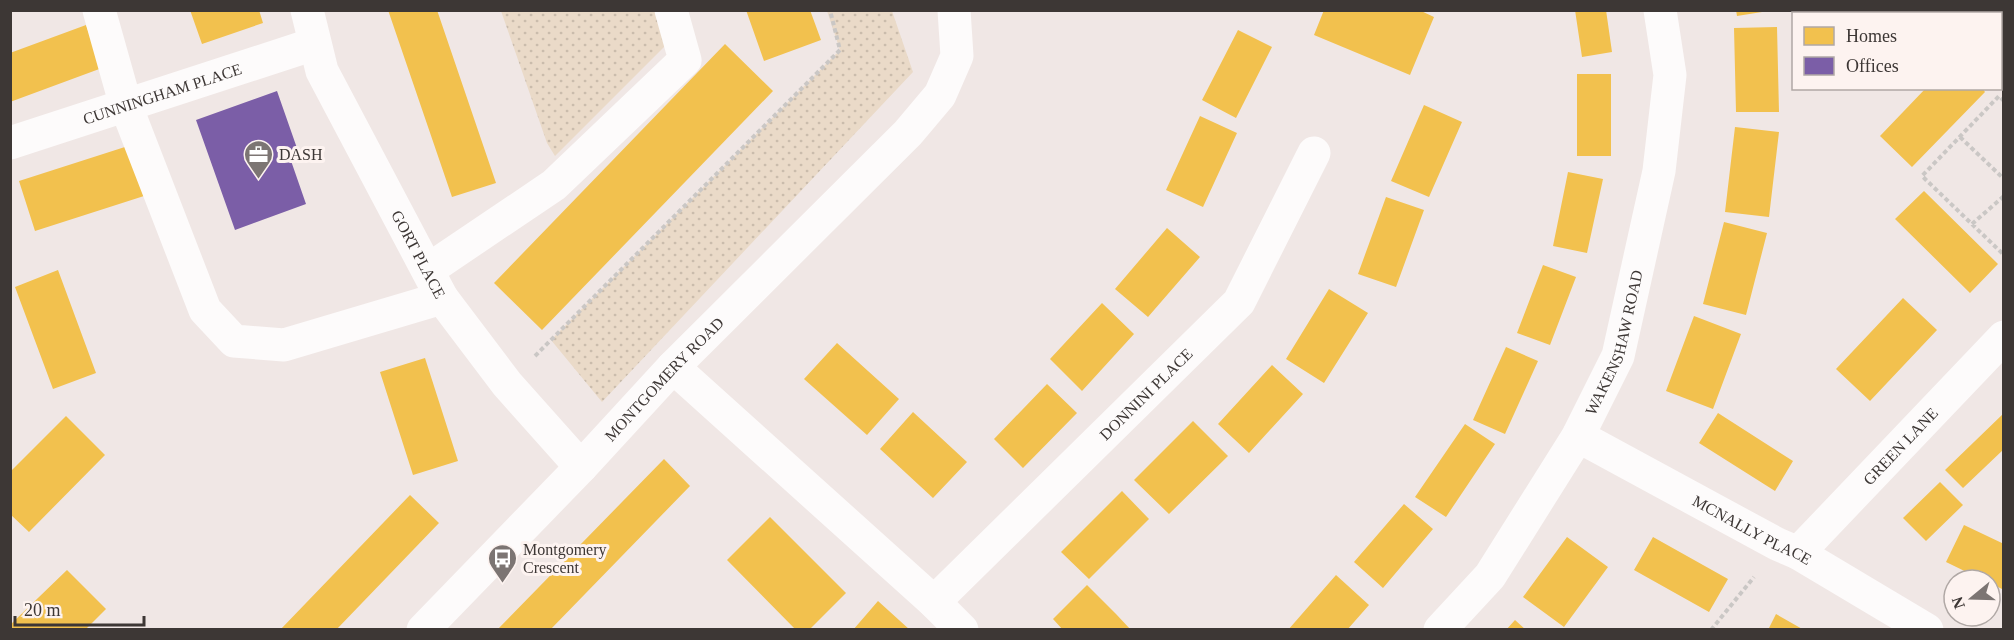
<svg xmlns="http://www.w3.org/2000/svg" width="2014" height="640" viewBox="0 0 2014 640" font-family="Georgia,serif">
<style>
.grass{fill:url(#grass-dots)}
.homes{fill:#f2c14e}
.offices{fill:#7b5ea7}
.lines{fill:none;stroke-linecap:round;stroke-linejoin:round}
.path{stroke:#cac7c5;stroke-width:4;stroke-dasharray:4.5 3;stroke-linecap:butt}
.minor{stroke:#fdfbfb;stroke-width:33}
.labels{text-anchor:middle;stroke-width:6;stroke-linejoin:round;paint-order:stroke}
.street-label{font-size:16px;fill:#3d3735;stroke:#fdf3f0}
.poi-label{font-size:16px;fill:#3d3735;stroke:#fdf3f0;text-anchor:start}
</style>
<defs>
<pattern id="grass-dots" width="8" height="8" patternUnits="userSpaceOnUse" patternTransform="scale(1.5)"><rect width="8" height="8" fill="#eadac8"/><path d="M2 2h.1M6 6h.1" fill="none" stroke="#cabcac" stroke-width="1.8" stroke-linecap="round"/></pattern>
</defs>
<rect width="100%" height="100%" fill="#f0e7e5"/>
<!-- grass -->
<path class="grass" d="M501 11H666L665 46 555 156 547 143Z
M827 11H892L913 72 602 402 551 340 840 50Z"/>
<!-- homes -->
<path class="homes" d="M190 10H259L263 23 202 44Z
M388 10H437L496 183 452 197Z
M746 10H810L821 40 764 61Z
M1324 10H1419L1434 17 1410 75 1314 35Z
M1575 10H1606L1612 52 1582 57Z
M1736 10H1762V12L1737 16Z
M1903 10H2004V17L2001 18V14H1895Z
M86 25 102 68 10 102V53Z
M1777 27 1779 112H1736L1734 28Z
M1238 30 1272 47 1236 118 1202 100Z
M725 44 773 91 542 330 494 283Z
M1577 74H1611V156H1577Z
M1926 88H1982L1985 92 1912 167 1880 136Z
M1424 105 1462 122 1429 197 1391 181Z
M1200 116 1237 133 1203 207 1166 190Z
M1735 127 1779 132 1769 217 1725 212Z
M128 146 144 196 35 231 19 181Z
M1568 172 1603 179 1587 253 1553 246Z
M1924 191 1998 264 1970 293 1895 219Z
M1386 197 1424 210 1396 287 1358 274Z
M1724 222 1767 233 1746 315 1703 304Z
M1167 228 1200 257 1148 317 1115 289Z
M1543 265 1576 277 1550 345 1517 333Z
M58 270 96 373 53 389 15 287Z
M1329 289 1368 313 1324 383 1286 359Z
M1903 298 1937 330 1870 401 1836 369Z
M1102 303 1134 334 1082 391 1050 359Z
M1694 316 1741 334 1713 409 1666 391Z
M837 343 899 399 867 435 804 379Z
M1506 347 1538 361 1505 434 1473 420Z
M425 358 458 461 413 475 380 372Z
M1272 365 1303 394 1249 453 1218 424Z
M1047 384 1077 413 1023 468 994 439Z
M913 412 967 462 933 498 880 449Z
M1718 413 1793 461 1775 491 1699 443Z
M2004 413V449L1963 488 1945 470Z
M66 416 105 455 29 532 10 514V472Z
M1193 421 1228 456 1169 514 1134 480Z
M1465 424 1495 444 1446 517 1415 497Z
M664 459 690 486 550 630H497Z
M1940 482 1963 505 1926 541 1903 518Z
M1122 491 1149 519 1089 579 1061 552Z
M410 495 439 523 336 630H280Z
M1404 504 1433 529 1383 588 1354 562Z
M770 517 846 593 809 630H796L727 560Z
M1964 525 2004 544V590L1990 583V580H1983L1946 562Z
M1567 537 1608 567 1564 627 1523 597Z
M1653 537 1728 579 1709 612 1634 570Z
M67 570 106 609 85 630H10V625Z
M1336 575 1369 605 1347 630H1288Z
M1087 585 1116 614 1131 630H1063L1053 619Z
M878 601 910 630H853Z
M1776 614 1804 630H1768Z
M1515 620 1526 630H1506Z"/>
<!-- offices -->
<path class="offices" d="M277 91 298 151 289 155 306 204 235 230 196 120Z"/>
<g class="lines">
<!-- path -->
<path class="path" d="M2004 101 1999 96 1922 176 2004 255
M1960 137 2004 179
M1972 224 2004 196
M535 356 840 50 830 10
M1711 630 1754 577"/>
<!-- minor -->
<g class="minor">
<path d="M99 10 126 106 205 310 234 341 284 345 442 298"/>
<path id="s1" d="M307 10 322 71 442 298 507 384 581 467"/>
<path id="s2" d="M10 143 314 44"/>
<path d="M428 270 554 185 685 60 671 10"/>
<path d="M673 367 934 602 962 630"/>
<path id="s3" d="M1578 436 1777 544 1798 553 1927 630"/>
<path id="s4" d="M1798 553 2004 337"/>
<path id="s5" d="M934 602 1239 302 1314 153"/>
<path id="s6" d="M423 630 581 467 673 367 908 133 940 95 957 56 954 10"/>
<path id="s7" d="M1440 630 1490 576 1578 436 1618 356 1659 171 1670 75 1660 10"/>
</g>
</g>
<!-- icons -->
<defs>
<symbol id="office-pin" viewBox="-11 -11 22 30"><path d="M0 17L-7.5 6A9.5 9.5 0 1 1 7.5 6Z" fill="#7c7573" stroke="#fdf3f0"/><path d="M-6-3h4V-5.5h4V-3h4V5H-6ZM-1-4.5V-3h2v-1.5ZM-6 0V1H6V0Z" fill="#fff"/></symbol>
<symbol id="bus-pin" viewBox="-11 -11 22 30"><path d="M0 17L-7.5 6A9.5 9.5 0 1 1 7.5 6Z" fill="#7c7573" stroke="#fdf3f0"/><path d="M-5-6H5V4H4V6H2V4H-2V6H-4V4H-5ZM-3.5-4V0h7V-4ZM-3.5 1.2v1.5H-2V1.2ZM2 1.2v1.5H3.5V1.2Z" fill="#fff"/></symbol>
</defs>
<g fill-rule="evenodd">
<use href="#office-pin" x="242" y="138" width="33" height="45"/>
<use href="#bus-pin" x="486" y="542" width="33" height="45"/>
</g>
<g class="labels">
<!-- street labels -->
<g class="street-label">
<text dy="6" stroke="none"><textPath href="#s2" startOffset="160">CUNNINGHAM PLACE</textPath></text>
<text dy="6" stroke="none"><textPath href="#s1" startOffset="270">GORT PLACE</textPath></text>
<text dy="6" stroke="none"><textPath href="#s7" startOffset="340">WAKENSHAW ROAD</textPath></text>
<text dy="6" stroke="none"><textPath href="#s6" startOffset="348">MONTGOMERY ROAD</textPath></text>
<text dy="6" stroke="none"><textPath href="#s5" startOffset="297">DONNINI PLACE</textPath></text>
<text dy="6" stroke="none"><textPath href="#s4" startOffset="148">GREEN LANE</textPath></text>
<text dy="6" stroke="none"><textPath href="#s3" startOffset="198">MCNALLY PLACE</textPath></text>
</g>
<!-- poi labels -->
<g class="poi-label">
<text x="279" y="160">DASH</text>
<text x="523" y="555">Montgomery<tspan x="523" dy="18">Crescent</tspan></text>
</g>
</g>
<!-- border -->
<rect width="2014" height="640" fill="none" stroke="#3d3735" stroke-width="24"/>
<!-- legend -->
<rect x="1792" y="12" width="210" height="78" fill="#fdf3f0" stroke="#b0a8a5" stroke-width="1.5"/>
<rect x="1804" y="27" width="30" height="18" fill="#f2c14e" stroke="#b0a8a5" stroke-width="1.5"/>
<text x="1846" y="42" font-size="18" fill="#3d3735">Homes</text>
<rect x="1804" y="57" width="30" height="18" fill="#7b5ea7" stroke="#b0a8a5" stroke-width="1.5"/>
<text x="1846" y="72" font-size="18" fill="#3d3735">Offices</text>
<!-- north arrow -->
<g transform="translate(1972 598) rotate(251)"><circle r="28" fill="#fdf3f0" stroke="#b0a8a5" stroke-width="1.5"/>
<path d="M0-4.5L10 22L0 15L-10 22Z" fill="#7c7573"/>
<text y="-9" font-size="16" font-weight="bold" text-anchor="middle" fill="#3d3735">N</text>
</g>
<!-- scale -->
<path d="M15 616v9h129v-9" fill="none" stroke="#3d3735" stroke-width="3"/>
<text x="24" y="616" font-size="18" fill="#3d3735" stroke="#fdf3f0" stroke-width="4.5" paint-order="stroke">20 m</text>
</svg>
